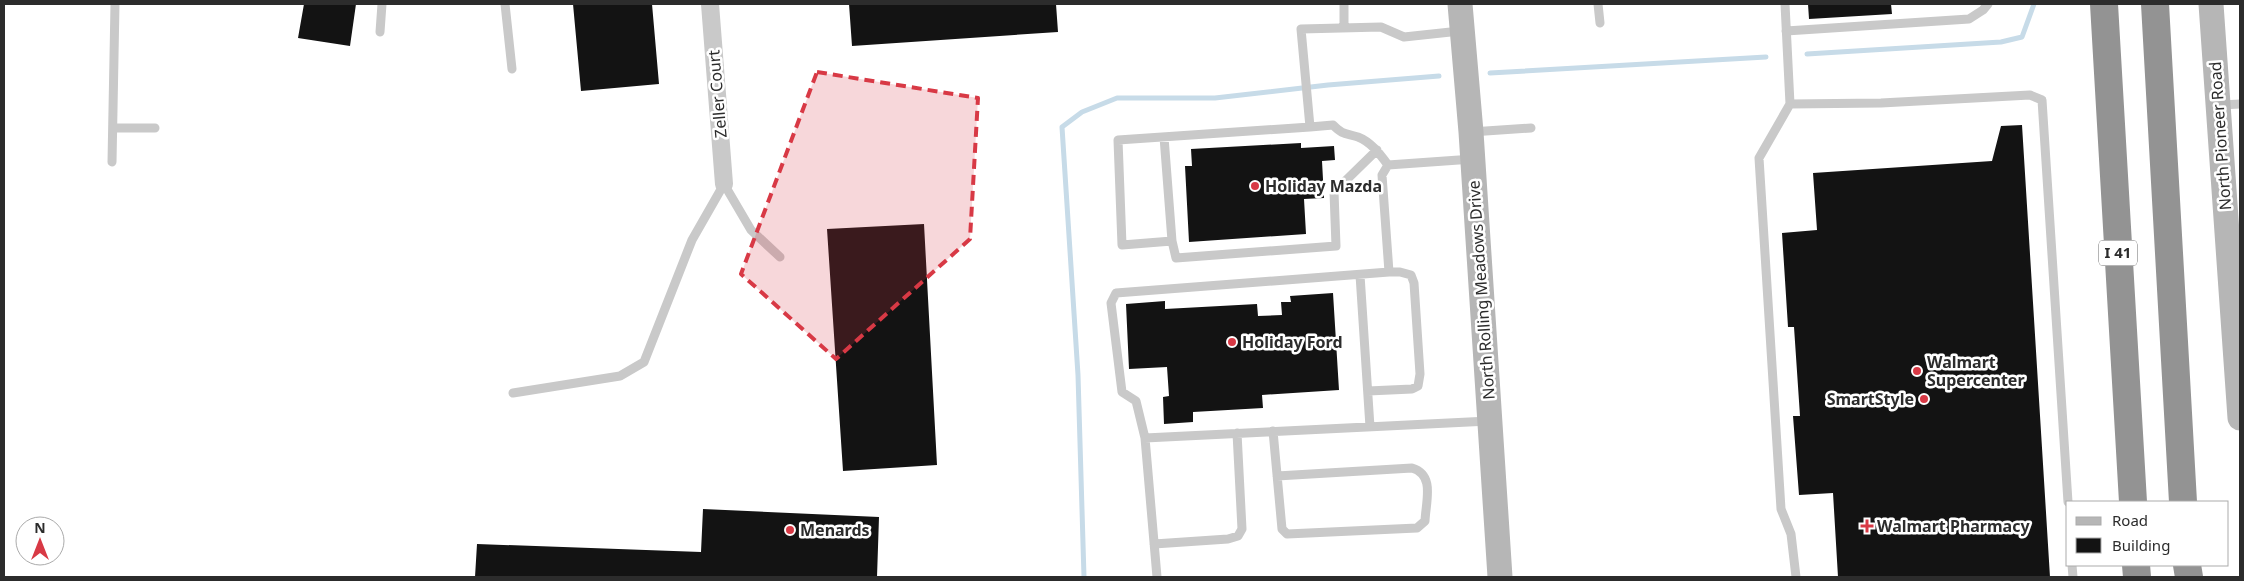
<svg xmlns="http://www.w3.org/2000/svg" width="2244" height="581" viewBox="0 0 2244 581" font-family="'Noto Sans',sans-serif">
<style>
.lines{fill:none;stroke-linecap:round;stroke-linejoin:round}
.stream{stroke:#c7dbe8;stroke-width:5}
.building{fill:#131313}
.lane{stroke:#c9c9c9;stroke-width:9}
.street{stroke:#c9c9c9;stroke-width:18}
.secondary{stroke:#b6b6b6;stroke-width:25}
.highway{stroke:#939393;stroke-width:28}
.marked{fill:#d83945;fill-opacity:0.2;stroke:#d83945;stroke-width:4;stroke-dasharray:10 6;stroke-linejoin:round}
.poi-dot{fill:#d83945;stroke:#fff;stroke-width:2}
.labels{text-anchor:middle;stroke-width:5;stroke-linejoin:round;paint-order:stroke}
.shield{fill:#fff;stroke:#6b6b6b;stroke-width:1}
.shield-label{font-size:15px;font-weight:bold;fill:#2c2c2c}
.street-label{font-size:16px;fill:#2c2c2c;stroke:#fff}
.poi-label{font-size:16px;font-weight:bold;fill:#2c2c2c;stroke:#fff;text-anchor:start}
</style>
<rect width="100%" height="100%" fill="#fff"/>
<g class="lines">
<!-- stream -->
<path class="stream" d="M1807 54 2001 42 2022 37 2034 4
M1490 73 1766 57
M1084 577 1078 375 1062 127 1082 112 1117 98H1215L1328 85 1439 76"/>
</g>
<!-- building -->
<path class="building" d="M304 4H356L350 46 298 38Z
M573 4H652L659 84 581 91Z
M849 4H1056L1058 32 852 46Z
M1808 4H1891L1892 14 1809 19Z
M2022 125 2050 577H1838L1833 493 1799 495 1793 416H1800L1794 327H1788L1782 233 1817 230 1813 173 1992 161 2001 126Z
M1301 143V148L1334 146 1335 160 1322 161 1324 198 1304 199 1306 234 1189 242 1185 166H1192L1191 149Z
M924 224 937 465 843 471 827 229Z
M1333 293 1339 390 1262 395 1263 408 1193 412V422L1164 424 1163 397 1169 396 1167 367 1129 369 1126 304 1165 301V309L1257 304 1258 316 1282 315 1281 302H1291L1290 296Z
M703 509 879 517 877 577H475L477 544 701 552Z"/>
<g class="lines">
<!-- lane -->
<path class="lane" d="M505 4 512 69
M1344 4V28
M1598 4 1600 23
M1785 4 1790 104 1759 158 1781 509 1791 534 1796 577
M1786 31 1969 19 1983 10 1988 4
M380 32 382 4
M1790 104 1881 103 2030 95 2042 100 2068 502
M2221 105 2240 104
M113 128H155
M1471 132 1531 128
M1164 137 1172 241 1122 245 1118 140 1310 127
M112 162 115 4
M1388 165C1380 154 1371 142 1358 137 1345 133 1343 135 1333 125L1310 127 1301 29 1381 27 1404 37 1460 31
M1172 241 1176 258 1336 246 1334 192 1377 150
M1389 272 1382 175 1388 165 1473 159
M1360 275 1370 427
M513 393 620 376 644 362 692 240 724 184 751 230 780 257
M1273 431 1282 529 1287 534 1417 528 1425 521C1426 500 1435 475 1412 468L1277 476
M1145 438 1489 421
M1154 544 1228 539 1238 536 1242 529 1237 433
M2072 565 2073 577
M1157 577 1145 438 1136 401 1122 392 1111 303 1116 293 1389 272H1400L1411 275 1414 283 1420 374 1418 386 1412 389 1368 391"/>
<!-- street -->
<path class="street" d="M710 4 724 184"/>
<!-- secondary -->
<path class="secondary" d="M1460 4 1471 132 1500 577
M2211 4 2240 418"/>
<!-- highway -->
<path class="highway" d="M2104 4 2133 502
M2155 4 2183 502
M2136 565 2137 577
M2187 565 2189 577"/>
</g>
<!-- marked area -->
<path class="marked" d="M817 72 978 98 970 239 836 359 741 274Z"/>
<!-- markers -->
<g class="poi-dot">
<circle cx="1255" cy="186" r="5"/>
<circle cx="1232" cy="342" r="5"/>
<circle cx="1917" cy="371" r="5"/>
<circle cx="1924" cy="399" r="5"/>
<path d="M1864.5 518.5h5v5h5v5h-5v5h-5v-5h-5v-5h5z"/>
<circle cx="790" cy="530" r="5"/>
</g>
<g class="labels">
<!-- shield labels -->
<rect class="shield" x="2099" y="240.5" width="38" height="25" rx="4"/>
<g class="shield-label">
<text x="2118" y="258">I 41</text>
</g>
<!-- street labels -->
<g class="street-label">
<text transform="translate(717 94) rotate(-95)" y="6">Zeller Court</text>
<text transform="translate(2220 136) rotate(-94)" y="6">North Pioneer Road</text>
<text transform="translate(1481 290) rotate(-94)" y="6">North Rolling Meadows Drive</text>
</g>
<!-- poi labels -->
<g class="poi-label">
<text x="1265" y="192">Holiday Mazda</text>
<text x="1242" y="348">Holiday Ford</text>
<text x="1927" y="368">Walmart<tspan x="1927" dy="18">Supercenter</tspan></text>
<text x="1914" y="405" text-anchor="end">SmartStyle</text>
<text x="1877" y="532">Walmart Pharmacy</text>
<text x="800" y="536">Menards</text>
</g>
</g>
<!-- border -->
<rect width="2244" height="581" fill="none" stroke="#2c2c2c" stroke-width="10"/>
<!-- legend -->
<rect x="2066" y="501" width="162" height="65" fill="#ffffff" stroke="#ababab"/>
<rect x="2076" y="517" width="25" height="8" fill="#b6b6b6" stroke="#ababab"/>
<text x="2112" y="526" font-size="15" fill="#2c2c2c">Road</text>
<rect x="2076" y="538" width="25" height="15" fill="#131313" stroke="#ababab"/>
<text x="2112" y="551" font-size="15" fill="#2c2c2c">Building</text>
<!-- north arrow -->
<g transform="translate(40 541)"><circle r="24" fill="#ffffff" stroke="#ababab"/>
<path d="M0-4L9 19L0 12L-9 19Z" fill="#d83945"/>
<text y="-8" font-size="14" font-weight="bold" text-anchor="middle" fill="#2c2c2c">N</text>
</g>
</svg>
